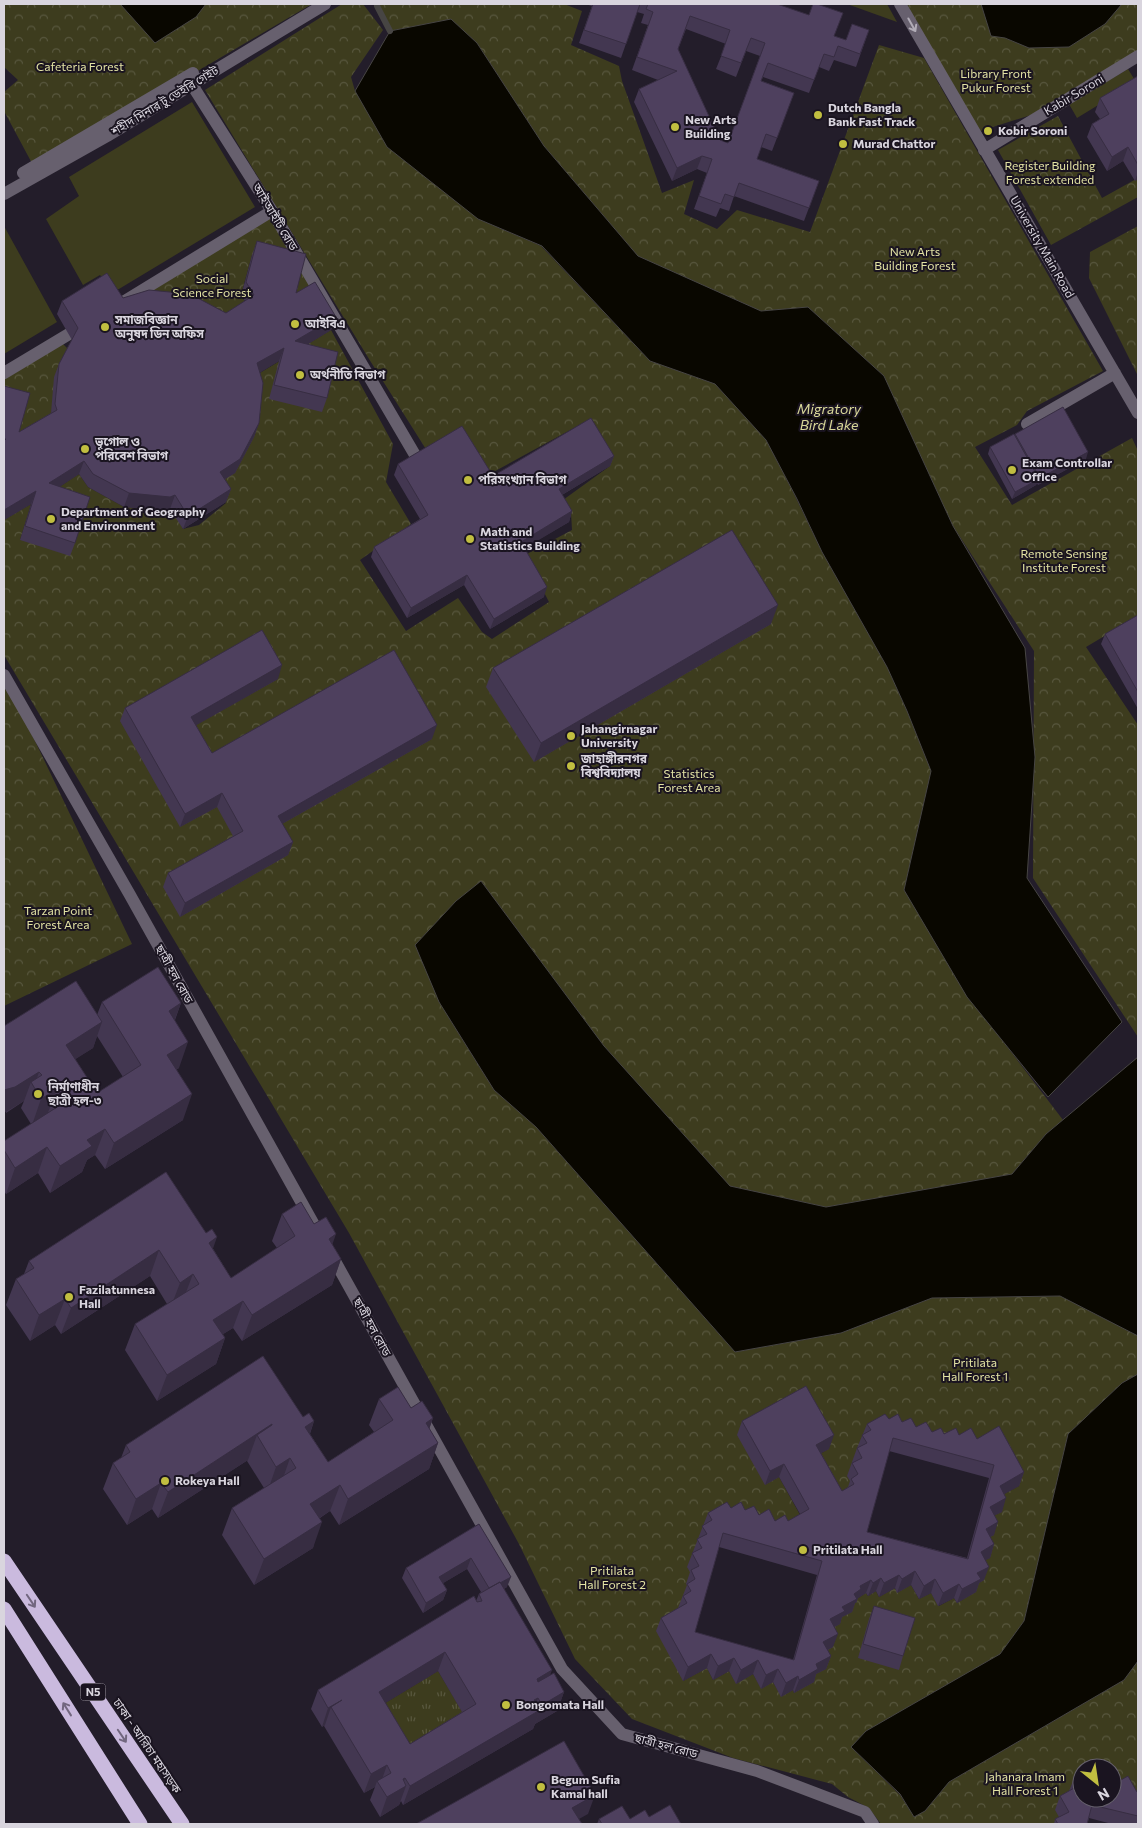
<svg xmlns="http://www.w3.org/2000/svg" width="1142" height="1828" viewBox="0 0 1142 1828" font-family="Commissioner,'Noto Sans Bengali',sans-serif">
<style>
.forest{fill:url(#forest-crowns);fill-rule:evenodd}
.park{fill:url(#park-tufts)}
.garden{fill:#3d3c1e}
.water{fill:#090700;stroke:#474543}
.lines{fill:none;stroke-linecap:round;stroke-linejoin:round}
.stream{stroke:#474543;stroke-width:6}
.minor{stroke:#67606e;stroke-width:12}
.highway{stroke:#cabade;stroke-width:15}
.wall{fill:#433751;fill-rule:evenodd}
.shaded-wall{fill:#372d42}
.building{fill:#4e405e;stroke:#372d42;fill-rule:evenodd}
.oneway{stroke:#b1acb7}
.oneway2{stroke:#72677f}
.poi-dot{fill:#c1be40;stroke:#1a1420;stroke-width:2}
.labels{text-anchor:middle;stroke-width:4;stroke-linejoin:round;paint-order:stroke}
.shield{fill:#1a1420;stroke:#a09ba5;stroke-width:1}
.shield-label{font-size:11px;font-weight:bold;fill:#d9d5de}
.park-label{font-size:12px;fill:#e2e2a3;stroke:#1a1420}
.street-label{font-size:12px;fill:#d9d5de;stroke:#1a1420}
.poi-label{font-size:12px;font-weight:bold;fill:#d9d5de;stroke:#1a1420;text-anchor:start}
.water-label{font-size:14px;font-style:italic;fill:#d9d899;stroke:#1a1420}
</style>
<defs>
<pattern id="forest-crowns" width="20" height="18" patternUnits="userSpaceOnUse" patternTransform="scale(1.25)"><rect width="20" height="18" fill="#3d3c1e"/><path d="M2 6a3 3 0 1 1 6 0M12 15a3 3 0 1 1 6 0" fill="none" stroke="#58573e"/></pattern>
<pattern id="park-tufts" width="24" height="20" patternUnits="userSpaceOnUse" patternTransform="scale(1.25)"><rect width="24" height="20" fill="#3d3c1e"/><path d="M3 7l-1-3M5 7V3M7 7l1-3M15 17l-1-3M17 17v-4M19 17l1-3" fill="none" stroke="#58573e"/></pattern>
</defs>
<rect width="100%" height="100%" fill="#231d2a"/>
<!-- forest -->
<path class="forest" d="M4 4H312L34 167 4 111V92L18 80 4 67Z
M342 4H363L383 30 351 77 355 91 478 219 541 246 650 361 715 384 766 440 792 490 822 552 887 667 907 711 931 771 904 890 992 1027 1063 1120 1046 1134 1012 1174 826 1207 730 1186 604 1046 481 881 415 945 449 1018 494 1090 536 1127 735 1352 841 1333 932 1298 1060 1296 1138 1336V1374L1122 1383 1068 1434 1024 1621 1000 1654 866 1731 851 1747 900 1795 914 1817 925 1811 949 1782 1124 1680 1138 1661V1801L1112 1795V1768H1082V1786L1063 1824H881L869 1808 848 1797 832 1784 733 1758 632 1719 575 1659 519 1544 349 1233 4 655V520L31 504 20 540 44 497 79 474 88 487 124 507 172 509 183 529 199 525 226 503 215 485 253 377 331 330 393 444 386 482 411 524 360 560 406 631 458 598 482 632 492 639 549 602 525 555 572 530 571 512 563 500 610 466 583 423 486 476 429 454 369 359 205 90ZM906 1431 972 1452 1019 1486 995 1499 981 1542 975 1592 957 1603 954 1598 939 1606 931 1593 919 1599 911 1585 897 1592 895 1588 879 1597 876 1591 868 1596 866 1593 855 1600 825 1632 794 1693 793 1690 781 1696 773 1682 761 1688 753 1674 736 1683 729 1671 713 1680 707 1668 683 1681 686 1604 694 1579 697 1561 749 1519 804 1522 779 1477 829 1449 811 1458 837 1504 854 1488 857 1471Z
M375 4H564L582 11 571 45 619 66 622 81 662 193 694 180 684 214 717 229 737 210 810 232 879 45 924 58 1103 371 1027 411 1017 425 975 447 1012 505 1132 438 1138 451V616L1086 647 1138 725V1037L1033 878 1034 651 953 526 884 376 808 307 761 311 638 256 544 146 477 43 451 19 390 31Z
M901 4H981L991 35 1005 38 1029 48 1069 47 1105 24 1122 4H1138V54L1053 108 977 132Z
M1058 116 1102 198 1138 178V197L1051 245 998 150Z
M274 214 318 290 291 306 252 255 241 295 249 309 221 326 138 293Z
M1138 226V376L1089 278 1090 252Z
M61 342 69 350 50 417 14 445 4 400V376Z
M4 682 35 741 132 944 4 1006Z"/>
<!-- park -->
<path class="park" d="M438 1671 469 1723 403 1763 372 1711Z"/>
<!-- garden -->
<path class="garden" d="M847 4H887L897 22Z
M1128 69 1136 82 1077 118 1069 104Z
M192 102 255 207 114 292 100 275 83 285 46 219 79 196 69 177Z
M4 226 57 322 4 354Z"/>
<!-- water -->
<path class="water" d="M120 4H206L196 17 155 43Z
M981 4H1122L1105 24 1069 47 1029 48 1005 38 991 36Z
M451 19 477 43 544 146 638 256 761 311 808 307 884 376 953 526 1025 648 1035 757 1027 878 1122 1022 1048 1097 967 997 904 890 931 771 907 711 887 667 822 552 797 499 766 440 715 384 650 361 542 246 478 219 387 147 355 91 390 31Z
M481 881 604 1046 730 1186 826 1207 1012 1174 1046 1134 1138 1057V1336L1060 1296 932 1298 841 1333 735 1352 536 1127 494 1090 439 1002 415 945 456 901Z
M1138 1374V1661L1124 1680 949 1782 925 1811 914 1817 900 1794 851 1747 866 1731 1000 1654 1024 1621 1068 1434 1122 1383Z"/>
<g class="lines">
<!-- stream -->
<path class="stream" d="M377 6 390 31"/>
<!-- minor -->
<path class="minor" d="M900 4 1138 413
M187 77 272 211 415 455
M984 150 1138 56
M23 173 193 73
M4 194 107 136 325 4
M123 302 272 211
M4 373 84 325
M1027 424 1115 373
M4 675 130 895 318 1232
M331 1254 562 1669 622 1734 757 1771 865 1812 873 1824"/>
<!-- highway -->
<path class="highway" d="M4 1561 182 1824
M4 1609 140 1824"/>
</g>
<!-- wall -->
<path class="wall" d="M585 4H648L834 36 846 40 869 30 856 67 834 60 829 71 819 67 809 93 763 77 761 81 794 93 772 151 761 147 757 159 819 181 804 221 734 196 729 211 720 208 716 217 694 209 707 173 697 169 672 181 634 102 639 89 658 80 632 70 648 25 641 23 644 14 637 12 621 58 579 43 592 6ZM686 29 726 44 716 69 736 77 746 51 760 56 728 143 720 140 678 49Z
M1138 76V179L1135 181 1123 161 1107 171 1087 137 1092 124 1100 119 1095 112 1100 98Z
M257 241 296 293 336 317 331 330 308 344 327 398 322 412 269 399 279 361 260 372 259 423 254 437 235 473 225 479 231 489 226 502 183 529 170 509 165 510 124 507 88 487 79 474 59 487 75 543 70 556 20 540 31 504 4 520V386L19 432 51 413 54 377 59 364 72 340 57 314 62 301 123 298 226 313 245 301 241 296 252 255Z
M1015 434 1086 459 1038 485 1037 483 1036 485 1012 499 988 454 990 447 1015 435Z
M614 456 610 466 562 495 572 511 569 522 524 548 544 597 490 629 464 585 407 618 371 557 374 547 420 519 394 475 398 464 493 476Z
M1138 615V709L1101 644 1105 634Z
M771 624 534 762 486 687 493 668Z
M278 679 196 725 212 753 432 739 282 824 293 842 288 855 180 917 163 887 168 873 233 836 217 807 180 827 120 721 125 708Z
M102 1002 181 1003 175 1020 179 1068 177 1069 183 1120 105 1169 95 1155 87 1160 82 1172 50 1193 38 1173 6 1194 4 1191V1141L31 1124 21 1108 24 1101 6 1113 4 1026 97 1015ZM97 1036 123 1077 97 1093 75 1059 93 1048Z
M166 1172 231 1278 277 1248 272 1241 282 1214 314 1224 332 1245 341 1259 332 1285 242 1341 233 1328 223 1334 225 1338 216 1364 157 1401 125 1350 135 1324 167 1304 150 1276 61 1334 55 1325 30 1341 6 1305 16 1279 24 1274 29 1261Z
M379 1399 411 1408 433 1418 429 1429 438 1443 429 1469 339 1525 330 1511 320 1518 313 1548 254 1585 222 1535 232 1508 264 1488 247 1461 248 1460 158 1518 152 1509 127 1525 103 1489 113 1463 121 1458 126 1445 303 1417 314 1421 310 1434 328 1462 374 1432 369 1425Z
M889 1419 902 1422 932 1432 959 1435 977 1439 1024 1472 1019 1486 1004 1494 1002 1512 995 1515 994 1535 990 1537 994 1544 990 1558 985 1560 984 1580 979 1583 976 1592 957 1603 954 1598 938 1606 931 1593 919 1599 911 1585 897 1593 895 1588 879 1597 876 1591 868 1596 866 1593 858 1598 856 1603H855L852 1612 842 1617 840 1624 834 1627 833 1647 828 1650 831 1656 826 1669 816 1674 814 1682 794 1693 793 1690 781 1697 773 1682 761 1689 753 1674 736 1684 729 1671 713 1680 707 1668 683 1681 656 1631 661 1618 678 1608 687 1585 686 1584 690 1572 687 1567 708 1513 731 1508 745 1510 775 1521H788L800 1514 779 1477 765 1485 737 1435 742 1421 829 1449 821 1453 842 1491 848 1487 850 1481 847 1476 857 1448 867 1424ZM889 1451 989 1478 967 1558 867 1532ZM719 1547 817 1575 793 1660 695 1632Z
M479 1524 507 1587 504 1589 550 1675 564 1692 557 1711 535 1724 533 1729 403 1805 401 1801 399 1805 380 1817 370 1800 375 1787 364 1793 324 1726 325 1725 322 1727 311 1709 318 1690 476 1601 479 1594 481 1592 467 1569 443 1583 447 1590 443 1600 423 1613 402 1578 406 1568ZM438 1671 462 1712 410 1744 385 1703Z
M874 1606 903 1656 899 1670 858 1658 869 1619Z
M1073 1781 1082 1798 1138 1791V1824H1112L1089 1818 1087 1824H1054L1055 1819 1059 1817 1055 1810 1060 1796 1069 1791Z
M649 1817 681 1824H597L599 1819H630Z"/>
<!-- shaded-wall -->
<path class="shaded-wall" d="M1128 147 1123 161 1107 171 1112 157Z
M702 156 697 169 672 181 677 168Z
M1138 172V179L1135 181Z
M336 317 331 330 290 355 295 341Z
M284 348 279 361 253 377 257 363Z
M259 423 254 437 235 473 215 485 220 472Z
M1088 452 1086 459 1038 485 1040 478Z
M614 456 610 466 555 499 559 489Z
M84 461 79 474 44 497 49 483Z
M1039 479 1036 485 1012 499 1015 492Z
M231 489 226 502 183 529 188 516Z
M36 491 31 504 4 520V510Z
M129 493 175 495 170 509 165 510 124 507Z
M572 511 569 522 517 553 521 542Z
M467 575 464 585 407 618 411 608Z
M547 587 544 597 490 629 494 619Z
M778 605 771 624 534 762 541 743Z
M282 665 278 679 186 731 191 717Z
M437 725 432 739 273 829 278 816Z
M222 793 217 807 180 827 185 814Z
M293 842 288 855 180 917 185 903Z
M181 1003 171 1029 169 1011Z
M102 1022 93 1048 57 1071 66 1045Z
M188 1042 179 1068 158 1081 167 1055Z
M39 1072 34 1087 31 1082 24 1101 4 1113V1090Z
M57 1089 47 1115 32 1125 41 1099Z
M192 1094 183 1120 105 1169 114 1143Z
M105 1129 95 1155 87 1160 82 1172 50 1193 60 1166 87 1140Z
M47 1147 38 1173 6 1194 15 1168Z
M336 1234 327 1260 329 1239Z
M217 1237 208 1263 209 1243Z
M159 1250 150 1276 61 1334 71 1308Z
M341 1259 332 1285 242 1341 252 1315Z
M193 1274 183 1300 170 1309 180 1283Z
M65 1299 55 1325 30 1341 39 1315Z
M243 1301 233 1328 204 1346 213 1320Z
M225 1338 216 1364 157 1401 167 1375Z
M433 1418 424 1444 426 1423Z
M314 1421 305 1447V1427Z
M272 1424 264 1446 257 1435 248 1460 158 1518 168 1492Z
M834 1435 829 1449 811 1458 816 1445Z
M438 1443 429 1469 339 1525 348 1499Z
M290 1458 281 1484 267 1493 276 1467Z
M784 1464 779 1477 765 1485 770 1471Z
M1024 1472 1019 1486 995 1499 1000 1486Z
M161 1483 152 1509 127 1525 136 1499Z
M340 1485 330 1511 301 1530 310 1504Z
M1006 1498 1002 1512 985 1520 990 1507Z
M322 1522 313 1548 254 1585 264 1559Z
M998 1522 994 1535 981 1542 986 1529Z
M994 1544 990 1558 976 1565 981 1552Z
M471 1558 467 1569 435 1588 439 1577Z
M989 1567 984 1580 979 1583 976 1592 957 1603 962 1589 977 1573Z
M915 1571 911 1585 897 1593 902 1579Z
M899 1575 895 1588 879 1597 884 1583Z
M511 1577 507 1587 486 1600 489 1590Z
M881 1578 876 1591 868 1596 873 1583Z
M935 1579 931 1593 919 1599 924 1586Z
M871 1580 866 1593 858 1598 856 1603H855L852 1612 842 1617 840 1624 825 1632 830 1619 842 1607 860 1586Z
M959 1584 954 1598 938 1606 943 1593Z
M447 1590 443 1600 423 1613 426 1603Z
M838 1634 833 1647 818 1655 823 1642Z
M445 1652 438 1671 372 1711 379 1692Z
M711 1654 707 1668 683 1681 688 1667Z
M831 1656 826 1669 816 1674 814 1682 794 1693 799 1680 816 1664Z
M734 1658 729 1671 713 1680 718 1666Z
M758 1660 753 1674 736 1684 741 1670Z
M778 1669 773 1682 761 1689 766 1675Z
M552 1670 545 1689 530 1698 537 1679Z
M798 1676 793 1690 781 1697 786 1683Z
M564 1692 557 1711 535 1724 542 1705Z
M538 1698 532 1715 540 1710 533 1729 403 1805 410 1786Z
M342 1700 331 1707 325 1725 322 1727 328 1708Z
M387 1765 380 1785 377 1781 375 1787 364 1793 371 1774Z
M405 1778 401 1789 406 1786 399 1805 380 1817 387 1797 403 1779Z
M595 1795 588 1814 570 1824 572 1808Z"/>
<!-- building -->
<path class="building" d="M593 4H640L626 44 584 30Z
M648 4H777L809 15 813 4H817L843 13 834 36 846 40 852 24 869 30 860 54 838 46 834 57 824 54 814 80 768 63 761 81 794 93 777 138 766 134 757 159 819 181 809 208 739 183 734 197 725 194 721 204 699 196 712 159 702 156 677 168 639 89 677 71 637 57 653 12 646 9ZM690 16 730 30 721 56 741 63 751 38 765 43 728 143 720 140 678 49Z
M1138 76V165L1128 147 1112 157 1092 124 1109 114 1100 98Z
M257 241 306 254 296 293 315 282 336 317 295 341 338 352 327 398 274 385 284 348 257 363 263 383 259 423 240 459 220 472 231 489 188 516 175 495 170 497 129 493 93 474 84 461 49 483 90 497 75 543 25 526 36 491 4 510V441L6 439H4V386L30 393 19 432 57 410 55 404 59 364 78 328 62 301 107 273 123 298 149 290 190 294 226 313 254 295 246 282Z
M1063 407 1088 452 1040 478 1015 434Z
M591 418 614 456 559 489 572 511 521 542 547 587 494 619 467 575 411 608 374 547 428 515 398 464 462 426 493 476Z
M1014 434 1039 479 1015 492 990 447Z
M732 530 778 605 541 743 493 668Z
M1138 615V692L1105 634Z
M262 630 282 665 191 717 212 753 394 650 437 725 278 816 293 842 185 903 168 873 243 831 222 793 185 814 125 708Z
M158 967 181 1003 169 1011 188 1042 167 1055 192 1094 114 1143 105 1129 87 1140 92 1146 60 1166 47 1147 15 1168 4 1150V1141L65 1102 57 1089 41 1099 31 1082 42 1075 39 1072 15 1087 4 1090V1026L76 981 102 1022 66 1045 97 1093 141 1065 102 1002Z
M166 1172 206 1233 212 1229 217 1237 209 1243 231 1278 295 1236 282 1214 301 1202 314 1224 326 1217 336 1234 329 1239 341 1259 252 1315 243 1301 213 1320 225 1338 167 1375 135 1324 199 1284 193 1274 180 1283 159 1250 71 1308 65 1299 39 1315 16 1279 34 1268 29 1261Z
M263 1356 303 1417 309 1413 314 1421 305 1427 328 1462 393 1420 379 1399 398 1387 411 1408 422 1401 433 1418 426 1423 438 1443 348 1499 340 1485 310 1504 322 1522 264 1559 232 1508 296 1468 290 1458 276 1467 257 1435 272 1425V1424L168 1492 161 1483 136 1499 113 1463 130 1452 126 1445Z
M806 1386 834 1435 816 1445 842 1491 854 1484 851 1479 858 1474 852 1463 862 1458 857 1448 867 1443 862 1435 871 1430 867 1424 885 1414 889 1419 898 1414 902 1422 911 1418 916 1427 926 1422 932 1432 941 1428 944 1434 956 1428 959 1435 971 1428 977 1439 999 1426 1024 1472 1000 1486 1006 1498 990 1507 998 1522 986 1529 994 1544 981 1552 989 1567 977 1573 981 1579 962 1589 959 1584 943 1593 935 1579 924 1586 915 1571 902 1579 899 1575 884 1583 881 1578 873 1583 871 1580 860 1586 861 1589 854 1594 857 1599 842 1607 845 1611 830 1619 838 1634 823 1642 831 1656 816 1664 818 1669 799 1680 798 1676 786 1683 778 1669 766 1675 758 1660 741 1670 734 1658 718 1666 711 1654 688 1667 661 1618 687 1603 683 1596 691 1591 687 1584 695 1579 691 1570 699 1566 692 1553 702 1548 697 1539 707 1534 702 1526 712 1520 708 1513 727 1502 731 1508 741 1502 745 1510 754 1506 759 1515 769 1509 775 1521 785 1515 788 1521 809 1509 784 1464 770 1471 742 1421ZM893 1438 994 1465 968 1559 867 1532ZM723 1533 822 1561 794 1660 695 1632Z
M479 1524 511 1577 500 1583V1582L489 1588 471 1558 439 1577 447 1590 426 1603 406 1568Z
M500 1582 552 1670 537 1679 538 1682 554 1673 564 1692 542 1705 538 1698 534 1700 540 1710 410 1786 405 1778 403 1779 406 1786 387 1797 377 1781 391 1773 387 1765 371 1774 331 1707 342 1700 328 1708 318 1690 474 1596 477 1602 482 1601 479 1594ZM445 1652 476 1704 410 1744 379 1692Z
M874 1606 915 1618 903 1656 863 1644Z
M564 1741 595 1795 572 1808 582 1824H416Z
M1082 1776V1798H1112V1785L1128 1776 1137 1792 1138 1791V1816L1092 1805 1087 1824H1058L1055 1819 1069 1812 1060 1796 1076 1787 1073 1781Z
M670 1805 681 1824H602L599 1819 622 1806 630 1819 645 1810 649 1817Z"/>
<!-- one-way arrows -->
<defs><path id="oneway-shaft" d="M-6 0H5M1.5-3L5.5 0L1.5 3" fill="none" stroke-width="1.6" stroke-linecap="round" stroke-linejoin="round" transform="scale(1.25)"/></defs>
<use class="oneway" href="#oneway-shaft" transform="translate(912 25) rotate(61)"/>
<g class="oneway2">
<use href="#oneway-shaft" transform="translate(31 1601) rotate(56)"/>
<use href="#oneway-shaft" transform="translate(67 1709) rotate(-122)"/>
<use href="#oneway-shaft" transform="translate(122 1736) rotate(56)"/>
</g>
<!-- markers -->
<g class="poi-dot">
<circle cx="818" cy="115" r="5"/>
<circle cx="675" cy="127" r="5"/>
<circle cx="988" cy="131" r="5"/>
<circle cx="843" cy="144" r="5"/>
<circle cx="295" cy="324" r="5"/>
<circle cx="105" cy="327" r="5"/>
<circle cx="300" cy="375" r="5"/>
<circle cx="85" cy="449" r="5"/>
<circle cx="1012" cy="470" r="5"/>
<circle cx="468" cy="480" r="5"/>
<circle cx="51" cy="519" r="5"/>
<circle cx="470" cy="539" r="5"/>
<circle cx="571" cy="736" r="5"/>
<circle cx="571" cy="766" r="5"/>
<circle cx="38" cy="1094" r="5"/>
<circle cx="69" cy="1297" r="5"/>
<circle cx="165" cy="1481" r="5"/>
<circle cx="803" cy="1550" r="5"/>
<circle cx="506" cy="1705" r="5"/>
<circle cx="541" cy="1787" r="5"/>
</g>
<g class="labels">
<!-- shield labels -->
<rect class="shield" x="80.5" y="1683.5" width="25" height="17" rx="4"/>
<g class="shield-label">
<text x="93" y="1696">N5</text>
</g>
<!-- park labels -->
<g class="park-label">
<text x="80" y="71">Cafeteria Forest</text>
<text x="996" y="78">Library Front<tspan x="996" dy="14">Pukur Forest</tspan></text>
<text x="1050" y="170">Register Building<tspan x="1050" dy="14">Forest extended</tspan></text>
<text x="915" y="256">New Arts<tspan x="915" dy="14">Building Forest</tspan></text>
<text x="212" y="283">Social<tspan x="212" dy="14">Science Forest</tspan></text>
<text x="1064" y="558">Remote Sensing<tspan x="1064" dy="14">Institute Forest</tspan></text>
<text x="689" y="778">Statistics<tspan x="689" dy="14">Forest Area</tspan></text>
<text x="58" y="915">Tarzan Point<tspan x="58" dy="14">Forest Area</tspan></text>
<text x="975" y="1367">Pritilata<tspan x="975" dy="14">Hall Forest 1</tspan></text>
<text x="612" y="1575">Pritilata<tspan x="612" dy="14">Hall Forest 2</tspan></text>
<text x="1025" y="1781">Jahanara Imam<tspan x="1025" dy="14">Hall Forest 1</tspan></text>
</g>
<!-- street labels -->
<g class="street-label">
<text transform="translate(1074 95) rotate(-31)" y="4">Kabir Soroni</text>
<text transform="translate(165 101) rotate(-31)" y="4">শহীদ মিনার টু ডেইরি গেইট</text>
<text transform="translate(275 217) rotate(59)" y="4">আইআইটি রোড</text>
<text transform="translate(1042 247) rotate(60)" y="4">University Main Road</text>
<text transform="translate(174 974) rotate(61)" y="4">ছাত্রী হল রোড</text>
<text transform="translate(372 1327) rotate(61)" y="4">ছাত্রী হল রোড</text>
<text transform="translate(147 1746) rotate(56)" y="4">ঢাকা - আরিচা মহাসড়ক</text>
<text transform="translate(666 1746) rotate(15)" y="4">ছাত্রী হল রোড</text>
</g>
<!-- poi labels -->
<g class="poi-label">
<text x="828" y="112">Dutch Bangla<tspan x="828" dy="14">Bank Fast Track</tspan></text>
<text x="685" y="124">New Arts<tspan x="685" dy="14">Building</tspan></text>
<text x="998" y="135">Kobir Soroni</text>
<text x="853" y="148">Murad Chattor</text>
<text x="115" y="324">সমাজবিজ্ঞান<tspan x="115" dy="14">অনুষদ ডিন অফিস</tspan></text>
<text x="305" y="328">আইবিএ</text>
<text x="310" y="379">অর্থনীতি বিভাগ</text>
<text x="95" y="446">ভূগোল ও<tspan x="95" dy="14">পরিবেশ বিভাগ</tspan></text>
<text x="1022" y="467">Exam Controllar<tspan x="1022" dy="14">Office</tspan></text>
<text x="478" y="484">পরিসংখ্যান বিভাগ</text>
<text x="61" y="516">Department of Geography<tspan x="61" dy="14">and Environment</tspan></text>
<text x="480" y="536">Math and<tspan x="480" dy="14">Statistics Building</tspan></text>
<text x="581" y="733">Jahangirnagar<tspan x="581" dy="14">University</tspan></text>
<text x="581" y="763">জাহাঙ্গীরনগর<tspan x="581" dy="14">বিশ্ববিদ্যালয়</tspan></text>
<text x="48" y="1091">নির্মাণাধীন<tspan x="48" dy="14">ছাত্রী হল-৩</tspan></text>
<text x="79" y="1294">Fazilatunnesa<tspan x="79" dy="14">Hall</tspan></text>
<text x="175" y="1485">Rokeya Hall</text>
<text x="813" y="1554">Pritilata Hall</text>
<text x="516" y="1709">Bongomata Hall</text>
<text x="551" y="1784">Begum Sufia<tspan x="551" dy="14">Kamal hall</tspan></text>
</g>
<!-- water labels -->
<g class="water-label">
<text x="829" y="414">Migratory<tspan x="829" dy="16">Bird Lake</tspan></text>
</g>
</g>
<!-- border -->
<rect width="1142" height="1828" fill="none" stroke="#d9d5de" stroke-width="10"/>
<!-- north arrow -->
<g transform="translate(1097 1783) rotate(150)"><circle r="24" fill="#1a1420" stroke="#66616c"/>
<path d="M0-4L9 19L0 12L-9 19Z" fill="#c1be40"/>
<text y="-8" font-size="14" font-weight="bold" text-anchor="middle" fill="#d9d5de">N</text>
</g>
</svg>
